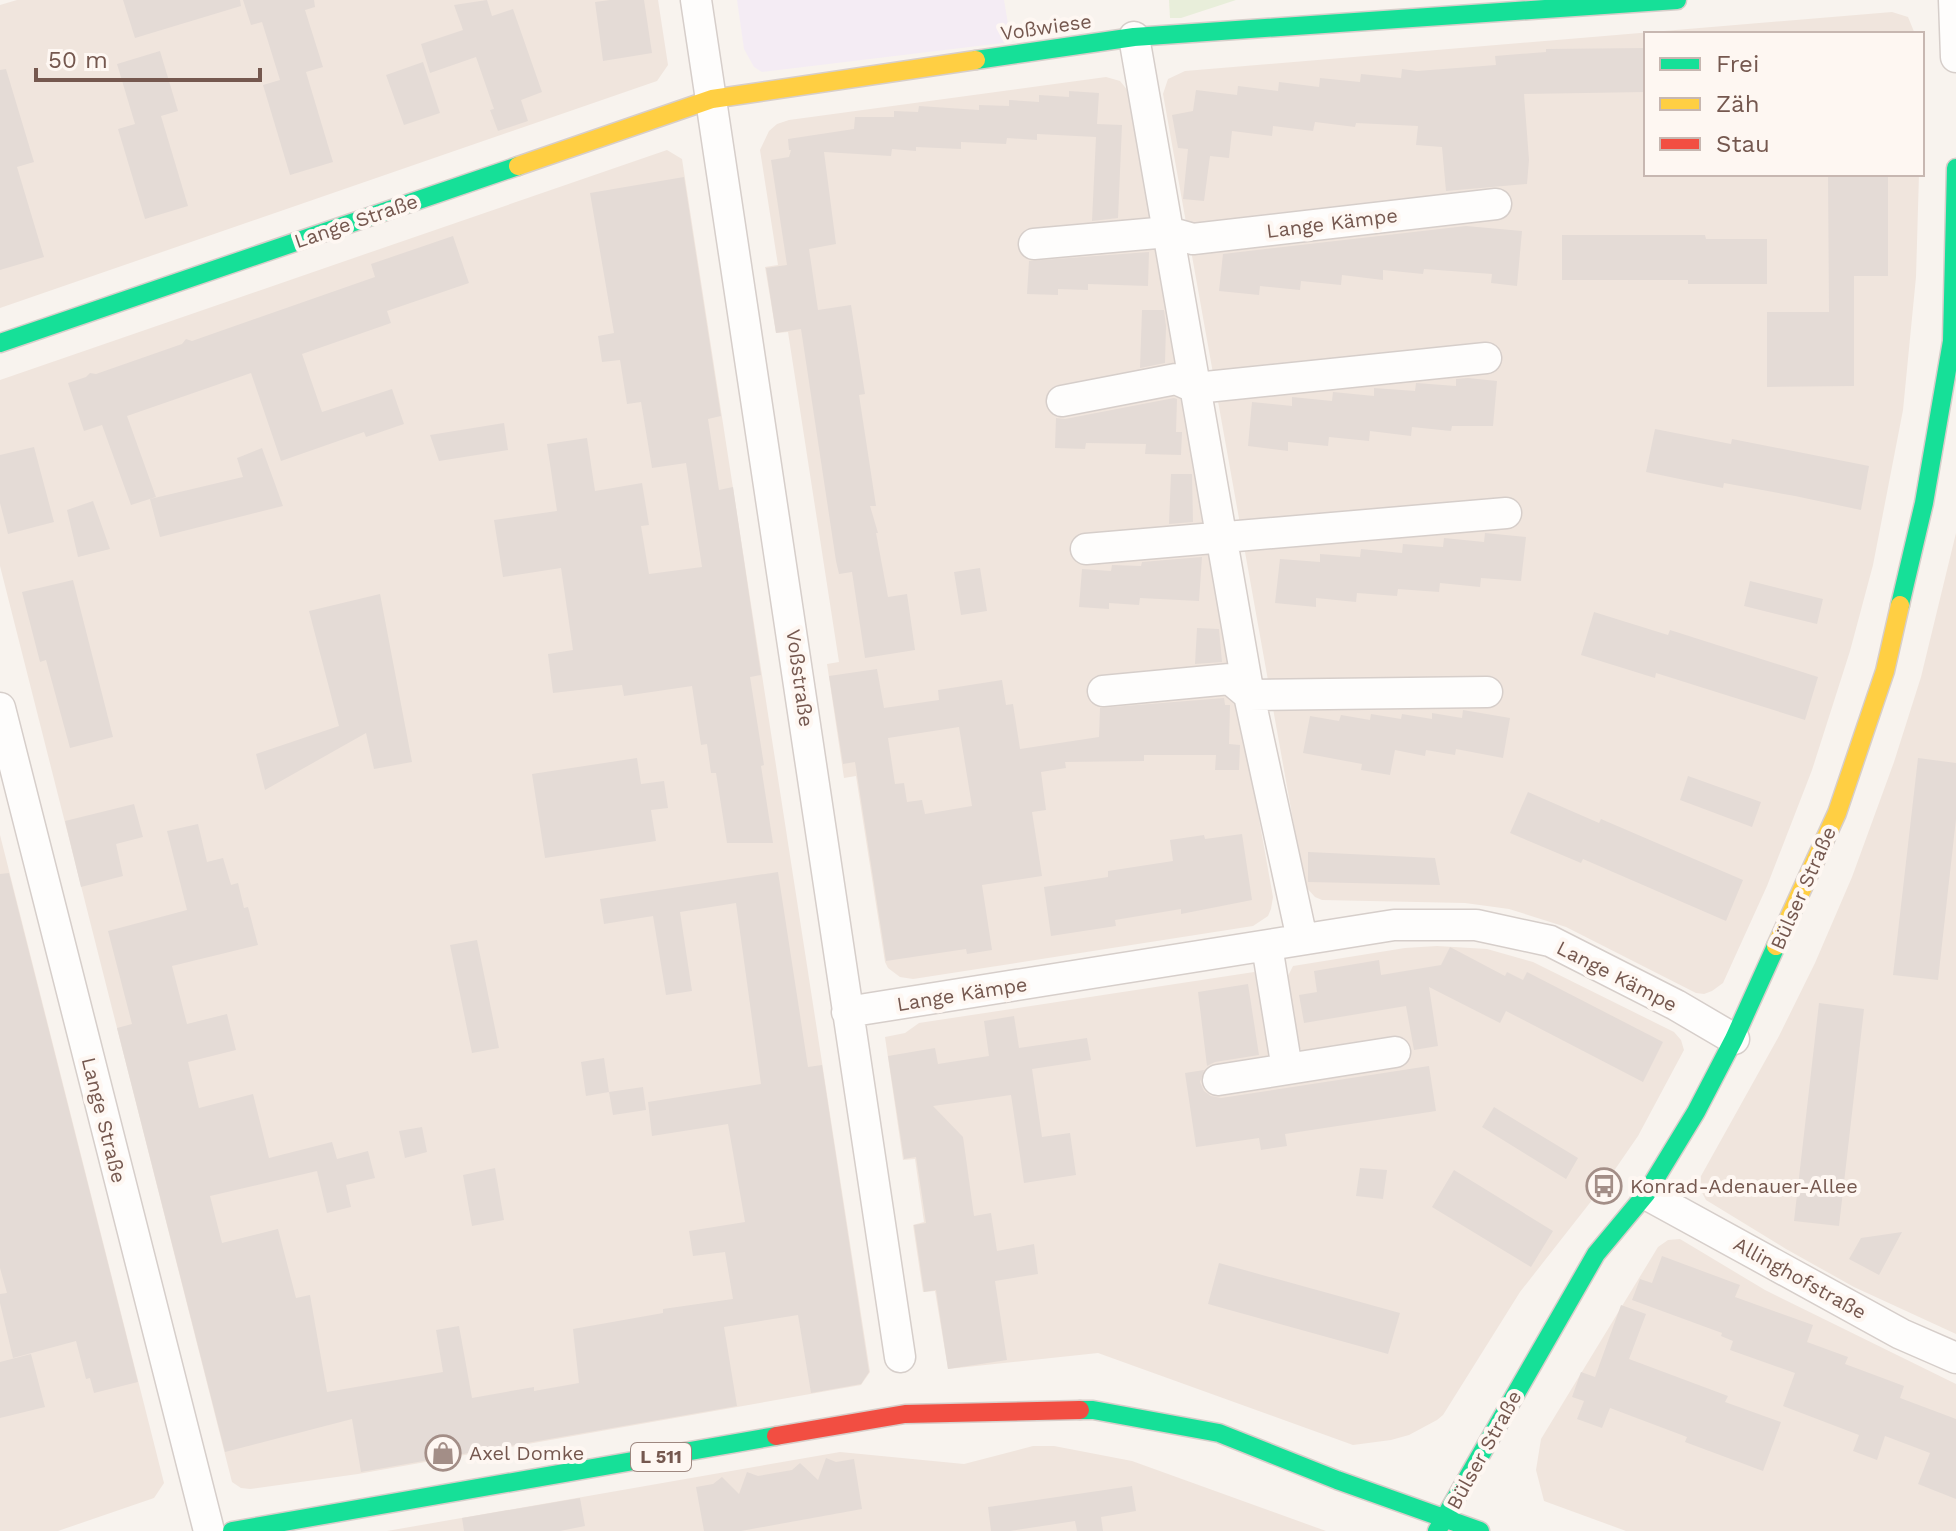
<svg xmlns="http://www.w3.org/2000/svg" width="1956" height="1531" viewBox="0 0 1956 1531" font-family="'Work Sans',sans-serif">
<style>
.residential{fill:#f0e5dd}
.education{fill:#f4ecf4}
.green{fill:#e8eeda}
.building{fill:#e4dbd6;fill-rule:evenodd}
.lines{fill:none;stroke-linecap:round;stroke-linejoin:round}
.street-casing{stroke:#d6ceca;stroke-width:33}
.fast-casing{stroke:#d7ceca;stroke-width:21}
.slow-casing{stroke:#d7ceca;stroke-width:21}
.jam-casing{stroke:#d7ceca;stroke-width:21}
.street{stroke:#fefdfc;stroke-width:30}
.fast{stroke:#16e098;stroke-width:18}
.slow{stroke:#ffcf43;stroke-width:18}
.jam{stroke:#f24e42;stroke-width:18}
.labels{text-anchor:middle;stroke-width:8;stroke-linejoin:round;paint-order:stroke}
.shield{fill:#fef7f2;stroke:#9e8880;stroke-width:2}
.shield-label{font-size:18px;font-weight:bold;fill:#75584f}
.street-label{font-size:20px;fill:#75584f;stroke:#fef7f2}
.poi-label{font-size:20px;fill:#75584f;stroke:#fef7f2;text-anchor:start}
</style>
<rect width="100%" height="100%" fill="#f8f3ee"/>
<!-- residential -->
<path class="residential" d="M17 0H658L668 65 657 81 0 308V5Z
M1892 12 1908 17 1915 34H1646V174H1919L1916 277 1903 410 1873 565 1850 651 1812 770 1767 886 1723 983 1712 991 1704 994 1696 993 1566 927 1509 909 1465 903 1322 900 1315 897 1305 886 1303 876 1163 94 1168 79 1185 71Z
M1106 77 1120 81 1129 92 1273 897 1271 909 1268 916 1253 926 913 979 900 977 888 968 885 962 856 776 844 778 827 664 839 662 788 332 776 333 765 267 778 265 760 150 769 131 777 124 789 120Z
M667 150 682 159 870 1372 861 1385 358 1474 250 1489 241 1488 232 1482 0 566V380Z
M1956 533V1334L1854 1287 1786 1249 1706 1200 1700 1189 1701 1176 1779 1036 1815 963 1852 877 1894 762 1921 677Z
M0 835 164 1483 154 1498 58 1531H0Z
M1437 946 1487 949 1533 962 1674 1032 1681 1040 1684 1050 1638 1136 1607 1181 1520 1292 1443 1415 1437 1420 1409 1435 1391 1440 1353 1445 1098 1353 948 1369 935 1291 923 1292 913 1225 924 1222 915 1159 903 1160 885 1037 905 1033 919 1023 1254 972 1257 974 1271 1054 1267 1058 1309 1053 1302 1051 1298 1046 1287 978 1293 966 1405 948Z
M1680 1239 1765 1290 1956 1384V1531H1626L1544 1501 1536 1470 1541 1439 1658 1247 1668 1240Z
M1033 1446H1054L1132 1461 1326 1531H387L840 1452 964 1464Z"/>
<!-- education -->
<path class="education" d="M737 0H1004L1011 42 762 72 754 67 744 49Z"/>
<!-- green -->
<path class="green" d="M1169 0H1236L1181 18H1170Z"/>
<!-- building -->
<path class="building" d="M123 0H240L241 6 135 38Z
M243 0H314L315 7 305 10 323 67 306 72 333 162 290 175 263 85 280 80 262 22 251 25Z
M487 0 492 16 513 9 542 92 521 100 528 121 498 131 490 110 494 109 476 57 430 73 421 44 463 30 454 5Z
M610 0H644L652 53 603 61 595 2Z
M1646 48V92L1524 94 1529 160 1527 184 1446 191 1442 147 1416 145 1418 126 1356 123 1355 127 1315 122 1313 131 1273 126 1272 136 1232 131 1229 158 1210 156 1204 201 1183 199 1188 149 1178 148 1172 115 1193 111 1196 90 1237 95 1238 86 1278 91 1279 82 1319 87 1320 78 1360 82 1361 74 1401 78 1402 69 1417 71 1496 65 1495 56 1546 52V49Z
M160 51 178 111 161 116 188 206 145 219 118 129 135 124 117 64Z
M423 62 440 113 404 125 386 75Z
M6 69 34 162 17 167 44 257 0 270V70Z
M1069 91 1099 93 1097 124 1122 125 1118 218 1092 221 1096 137 1037 134V140L1007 138 1006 144 961 142V149L916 147V151L892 149 891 156 824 152 836 244 809 249 818 310 851 305 865 394 859 395 876 506H870L878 533H876L888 597 907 594 915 650 865 658 852 572 839 574 836 561 801 329 776 333 766 268 787 265 771 160 789 157 791 150H789L788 139 854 129 855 117H894V111L918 112 919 106 979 110V105L1009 106V100L1039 102V95L1069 97Z
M1828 174H1888V276H1854V386L1767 387V312H1829Z
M684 177 721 416 708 419 719 490 733 487 761 675 750 677 764 765 761 766 773 843H727L716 773H711L707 744 701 745 692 686 624 696 622 685 553 693 548 654 573 650 561 568 503 577 494 520 557 511 547 444 587 438 595 491 642 483 649 525 641 526 649 574 702 567 686 463 652 468 641 402 627 404 620 360 602 362 598 336 614 333 590 193Z
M1466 226 1522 231 1517 286 1491 283 1492 274 1424 269 1423 274 1383 270V280L1342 275 1341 285 1301 281 1300 290 1260 286 1259 295 1219 291 1223 254Z
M1562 235H1705L1706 239H1767V284H1688V280H1562Z
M453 236 469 283 387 311 391 323 302 354 322 412 392 389 404 424 366 437 364 432 281 461 251 373 127 416 156 497 131 505 102 425 84 431 68 383 86 377 90 373 96 374 182 344 186 339 192 341 375 277 371 264Z
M1149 252 1148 286 1088 284V290L1058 289V295L1027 294 1029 261Z
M1142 310H1164L1166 326 1165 363 1140 368Z
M1468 378 1497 381 1493 426H1452L1451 431 1412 427 1411 436 1370 431 1369 441 1329 437 1328 446 1288 442V451L1248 446 1252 402 1292 406V397L1332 401 1333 392 1374 396V388L1415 391 1416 383 1456 386V379Z
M1174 398 1177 399 1176 432H1182L1181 455 1145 454 1146 444 1086 443 1085 449 1055 448 1056 418 1065 419Z
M504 423 508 450 439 461 430 435Z
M1655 429 1731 444 1732 439 1869 466 1861 510 1795 496 1724 483 1723 488 1646 472Z
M34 447 54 522 8 534 0 503V455Z
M262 448 283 506 160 537 150 499 243 477 237 458Z
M1171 474H1192L1193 522 1169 524Z
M93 501 110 549 78 557 67 510Z
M1485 533 1526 537 1521 581 1481 578 1480 587 1440 583 1439 592 1398 589 1397 596 1357 593 1356 602 1316 598V607L1275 603 1280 559 1320 562V554L1360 557 1361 549 1402 553 1403 544 1443 547 1444 538 1484 542Z
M1202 557 1199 601 1140 598 1139 605 1109 603V609L1079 607 1082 569 1111 571 1112 565 1141 566 1142 562Z
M980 568 987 611 961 615 954 572Z
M73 580 113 737 70 748 46 660 40 662 22 592Z
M1750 581 1823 599 1817 624 1744 606Z
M380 594 412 762 374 769 366 733 265 790 256 754 339 726 309 611Z
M1594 612 1668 635 1670 630 1818 677 1805 720 1656 673 1655 678 1581 655Z
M1197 628 1219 629 1222 662 1195 664Z
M877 669 884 708 939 700 938 690 1002 680 1006 705 1013 704 1020 749 1099 737 1100 708 1224 698 1225 705H1230L1229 744 1240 745 1239 770H1215L1216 755H1144V761L1065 762 1066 768 1041 772 1046 810 1032 812 1042 876 982 885 992 950 967 954 966 949 886 961 855 762 843 764 829 676ZM959 727 972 806 925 814 922 800 907 802 904 783 895 784 888 738Z
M1463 710 1510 718 1503 758 1456 749 1455 755 1426 750 1425 756 1395 750 1390 775 1361 770 1362 764 1303 753 1310 716 1339 721 1341 715 1370 720 1371 714 1401 719 1402 714 1432 719V713L1462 718Z
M637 758 641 784 664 781 668 808 651 810 656 841 545 858 532 774Z
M1918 758 1956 763V819L1938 980 1893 975Z
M1688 776 1761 802 1752 827 1680 800Z
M1528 792 1599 823 1601 819 1743 880 1726 921 1583 859 1581 863 1510 833Z
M134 804 143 837 116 844 123 876 81 887 65 821Z
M198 824 207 862 223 858 231 885 238 883 244 908 248 907 258 945 172 966 187 1024 227 1014 236 1050 188 1062 199 1108 253 1094 269 1158 332 1142 337 1159 368 1151 375 1178 346 1185 351 1207 327 1213 317 1171 210 1196 222 1243 278 1229 296 1298 310 1295 327 1392 443 1372 436 1330 459 1326 472 1398 534 1387V1391L579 1383 573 1329 663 1313V1309L733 1299 725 1252 693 1256 689 1231 745 1222 728 1124 652 1136 648 1102 761 1084 736 903 680 912 692 991 666 995 653 916 604 924 600 899 778 872 808 1067 822 1065 869 1372 861 1384 811 1393 798 1315 724 1327 737 1406 361 1472 352 1419 225 1452 117 1028 132 1024 108 931 187 910 167 831Z
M1242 834 1252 900 1181 914V909L1115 920 1116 926 1051 936 1044 887 1108 877V871L1173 861 1170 840 1204 835 1205 839Z
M1308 852 1435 858 1440 885 1308 882Z
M9 873 138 1382 94 1393 90 1378 86 1379 76 1341 13 1358 0 1303V1294L7 1293 0 1268V874Z
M477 940 499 1048 472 1053 450 945Z
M1450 947 1505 976 1507 972 1523 980 1527 972 1663 1042 1643 1082 1506 1011 1500 1023 1429 987 1438 1046 1414 1050 1406 1006 1304 1023 1299 995 1317 992 1314 971 1379 960 1381 975 1441 965Z
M1248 984 1259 1055 1215 1062 1207 1066 1198 992Z
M1819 1003 1864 1009 1839 1226 1794 1221Z
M1014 1016 1019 1048 1087 1038 1091 1060 1032 1069 1042 1137 1070 1133 1076 1175 1024 1183 1011 1095 933 1106 963 1137 974 1216 991 1213 997 1251 1034 1244 1038 1274 995 1281 1007 1360 948 1369 936 1290 924 1292 914 1225 926 1223 916 1157 904 1159 888 1056 935 1048 938 1064 989 1056 984 1021Z
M604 1058 609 1092 586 1096 581 1062Z
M1429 1066 1436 1111 1285 1134 1287 1146 1261 1150 1259 1138 1196 1147 1185 1073 1204 1070 1200 1082 1204 1091 1211 1096 1221 1098Z
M643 1087 646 1110 613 1115 609 1092Z
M1494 1107 1578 1158 1566 1179 1482 1127Z
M422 1127 427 1152 405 1158 399 1131Z
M495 1168 504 1220 472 1226 463 1175Z
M1360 1168 1387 1170 1383 1199 1356 1196Z
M1454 1170 1553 1231 1531 1267 1432 1207Z
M1902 1232 1879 1275 1849 1259 1861 1238Z
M1662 1256 1740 1285 1735 1297 1813 1325 1807 1342 1848 1357 1845 1364 1904 1386 1900 1398 1956 1419V1499L1918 1484 1930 1453 1885 1436 1877 1460 1853 1451 1859 1435 1783 1406 1795 1373 1730 1350 1733 1341 1721 1336 1722 1333 1632 1300 1640 1279 1652 1283Z
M1219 1263 1400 1313 1388 1354 1208 1304Z
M1621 1305 1646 1314 1629 1359 1728 1396 1725 1402 1781 1422 1763 1471 1685 1442 1687 1437 1610 1408 1602 1428 1577 1419 1584 1401 1572 1397 1581 1372 1595 1377Z
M31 1354 45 1407 0 1418V1362Z
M826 1458 836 1462 854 1459 862 1509 741 1531H704L696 1487 713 1484 722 1477 739 1494 747 1472 758 1476 792 1470 800 1463 818 1480Z
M1132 1486 1136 1511 1101 1517 1103 1531H1077L1075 1521 1010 1531H991L988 1507Z
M580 1498 585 1526 560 1531H464L462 1518Z"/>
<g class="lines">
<defs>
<path id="street" d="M696 0 900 1357
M1954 0 1956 57
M1134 37 1249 695 1302 939
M1034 244 1168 232 1193 239 1496 204
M1062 401 1176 379 1196 388 1486 358
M1086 549 1506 513
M1103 691 1230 679 1249 695 1487 692
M0 708 209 1531
M1267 946 1287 1069
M847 1012 1394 925H1476L1550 941 1676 1005 1734 1039
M1218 1080 1395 1052
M1646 1194 1901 1334 1956 1358"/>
<path id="fast" d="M976 60 1134 37 1677 0
M0 343 518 166
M1900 605 1924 503 1952 341 1956 168
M1080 1410H1093L1219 1433 1337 1480 1480 1531
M232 1531 776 1436
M1437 1531 1596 1254 1646 1194 1696 1112 1734 1039 1776 946"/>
<path id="slow" d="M518 166 712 99 976 60
M1776 946 1837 813 1885 671 1900 605"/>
<path id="jam" d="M776 1436 905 1414 1080 1410"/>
</defs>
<!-- street casing -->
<use href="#street" class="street-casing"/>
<!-- fast casing -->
<use href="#fast" class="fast-casing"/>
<!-- slow casing -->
<use href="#slow" class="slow-casing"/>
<!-- jam casing -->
<use href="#jam" class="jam-casing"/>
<!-- street -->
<use href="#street" class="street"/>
<!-- fast -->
<use href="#fast" class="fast"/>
<!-- slow -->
<use href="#slow" class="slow"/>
<!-- jam -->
<use href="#jam" class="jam"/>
</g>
<!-- icons -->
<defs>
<symbol id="bus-ring" viewBox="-11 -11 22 22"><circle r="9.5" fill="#fef7f2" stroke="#a38e87" stroke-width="1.5"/><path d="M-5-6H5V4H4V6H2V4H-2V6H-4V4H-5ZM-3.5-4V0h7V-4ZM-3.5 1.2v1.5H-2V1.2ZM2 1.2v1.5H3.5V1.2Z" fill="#a38e87"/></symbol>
<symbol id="shop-ring" viewBox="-11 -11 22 22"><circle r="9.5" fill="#fef7f2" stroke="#a38e87" stroke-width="1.5"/><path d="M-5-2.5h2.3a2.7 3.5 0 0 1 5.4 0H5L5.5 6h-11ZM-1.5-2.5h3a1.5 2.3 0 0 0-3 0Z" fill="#a38e87"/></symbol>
</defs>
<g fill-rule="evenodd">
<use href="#bus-ring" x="1584" y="1166" width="40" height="40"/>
<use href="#shop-ring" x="423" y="1433" width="40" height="40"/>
</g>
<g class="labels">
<!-- shield labels -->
<rect class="shield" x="631" y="1443" width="60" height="28" rx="6"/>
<g class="shield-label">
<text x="661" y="1463">L 511</text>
</g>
<!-- street labels -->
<g class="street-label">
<text transform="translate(1046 27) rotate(-8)" y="7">Voßwiese</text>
<text transform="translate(356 221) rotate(-19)" y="7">Lange Straße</text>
<text transform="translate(1332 223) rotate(-7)" y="7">Lange Kämpe</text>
<text transform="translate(800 678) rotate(82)" y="7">Voßstraße</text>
<text transform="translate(1803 888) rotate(-66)" y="7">Bülser Straße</text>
<text transform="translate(1617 976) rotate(27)" y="7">Lange Kämpe</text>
<text transform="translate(962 994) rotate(-9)" y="7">Lange Kämpe</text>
<text transform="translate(104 1120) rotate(76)" y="7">Lange Straße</text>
<text transform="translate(1800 1278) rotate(29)" y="7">Allinghofstraße</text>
<text transform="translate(1484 1450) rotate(-61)" y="7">Bülser Straße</text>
</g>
<!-- poi labels -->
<g class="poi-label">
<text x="1630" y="1193">Konrad-Adenauer-Allee</text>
<text x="469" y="1460">Axel Domke</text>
</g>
</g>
<!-- legend -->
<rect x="1644" y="32" width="280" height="144" fill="#fef7f2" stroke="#c7b7b1" stroke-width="2"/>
<rect x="1660" y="58" width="40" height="12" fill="#16e098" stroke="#c7b7b1" stroke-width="2"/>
<text x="1716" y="72" font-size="24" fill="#75584f">Frei</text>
<rect x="1660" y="98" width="40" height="12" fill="#ffcf43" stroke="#c7b7b1" stroke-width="2"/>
<text x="1716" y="112" font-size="24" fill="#75584f">Zäh</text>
<rect x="1660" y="138" width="40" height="12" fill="#f24e42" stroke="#c7b7b1" stroke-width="2"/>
<text x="1716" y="152" font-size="24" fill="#75584f">Stau</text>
<!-- scale -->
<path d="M36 68v12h224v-12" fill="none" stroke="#75584f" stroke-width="4"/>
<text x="48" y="68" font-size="24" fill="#75584f" stroke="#fef7f2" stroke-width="6" paint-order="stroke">50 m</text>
</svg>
